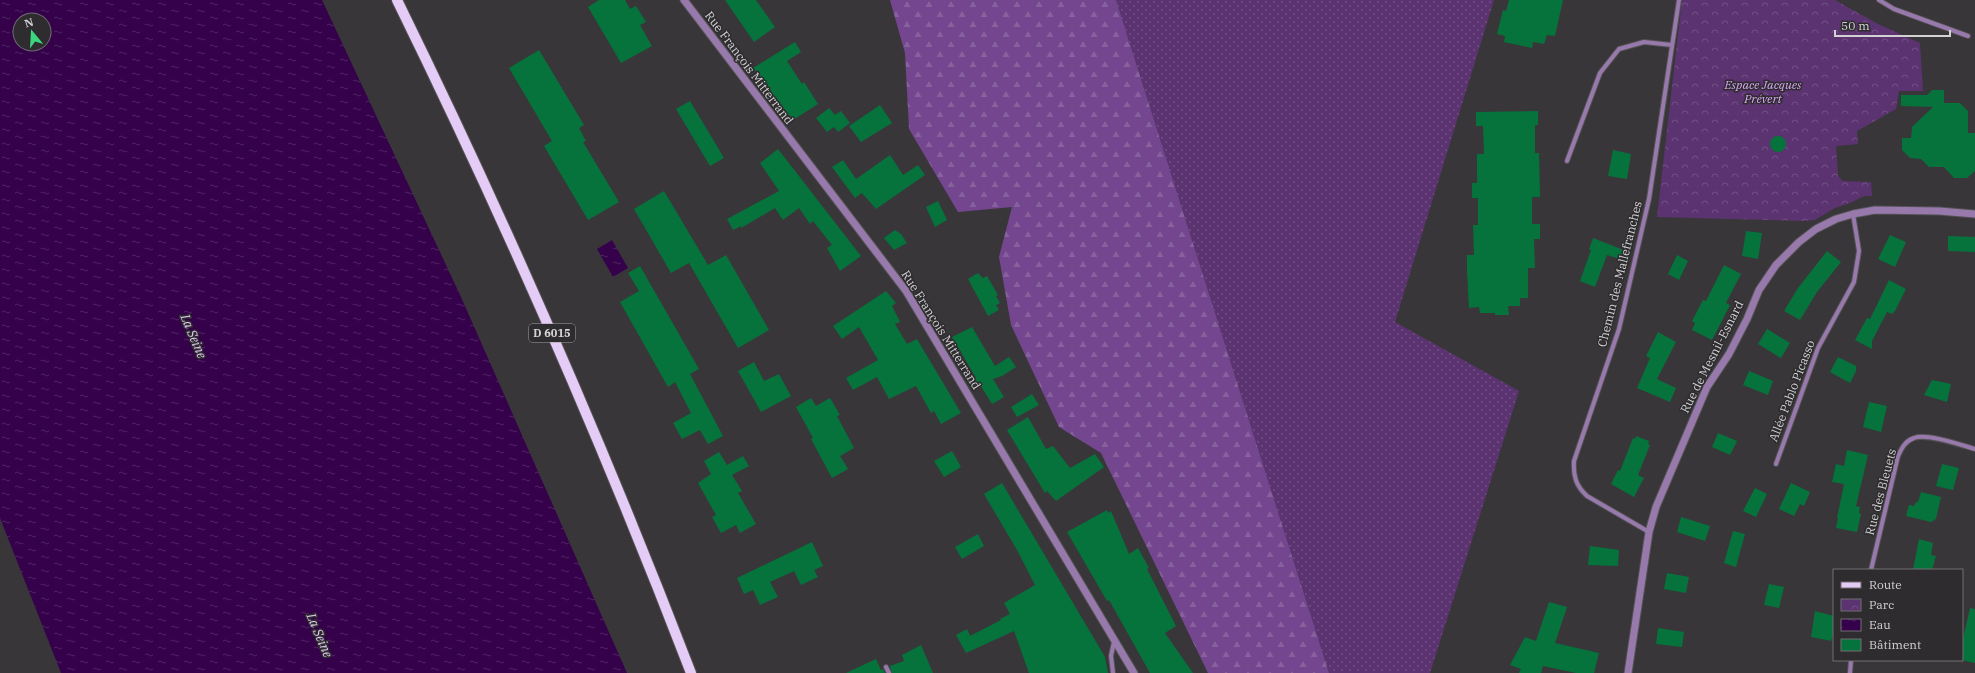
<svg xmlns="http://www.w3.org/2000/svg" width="1975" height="673" viewBox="0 0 1975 673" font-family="'IBM Plex Serif',serif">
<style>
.grass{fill:url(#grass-dots)}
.forest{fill:url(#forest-firs)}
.park{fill:url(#park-crowns)}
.water{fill:url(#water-ripples);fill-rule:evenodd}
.building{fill:#06733d}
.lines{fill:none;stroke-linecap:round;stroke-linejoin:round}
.minor-casing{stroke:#545255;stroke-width:6}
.tertiary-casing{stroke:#545255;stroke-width:9}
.primary-casing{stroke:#545255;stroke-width:12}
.minor{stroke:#9879ac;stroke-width:4}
.tertiary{stroke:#9879ac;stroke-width:7}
.primary{stroke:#e5ccf6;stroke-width:10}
.labels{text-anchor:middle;stroke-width:3;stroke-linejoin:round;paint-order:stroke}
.shield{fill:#2e2c2f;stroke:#a2a0a2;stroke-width:1}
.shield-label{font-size:11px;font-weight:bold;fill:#d3d2d3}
.street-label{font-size:12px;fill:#d3d2d3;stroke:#2e2c2f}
.park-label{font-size:12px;font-style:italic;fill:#d9a7f7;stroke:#2e2c2f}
.water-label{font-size:13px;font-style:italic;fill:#e2c9f1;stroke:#2e2c2f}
</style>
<defs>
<pattern id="grass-dots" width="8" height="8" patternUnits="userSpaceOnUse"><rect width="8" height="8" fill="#5b3370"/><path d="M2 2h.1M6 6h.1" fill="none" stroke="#725084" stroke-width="1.8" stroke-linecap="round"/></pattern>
<pattern id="forest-firs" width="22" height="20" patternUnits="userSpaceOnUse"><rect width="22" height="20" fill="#74468f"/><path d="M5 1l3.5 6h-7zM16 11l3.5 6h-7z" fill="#87609e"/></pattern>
<pattern id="park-crowns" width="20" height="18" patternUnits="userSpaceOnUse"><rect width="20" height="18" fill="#5b3370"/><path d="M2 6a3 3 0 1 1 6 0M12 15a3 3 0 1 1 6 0" fill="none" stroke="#725084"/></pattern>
<pattern id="water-ripples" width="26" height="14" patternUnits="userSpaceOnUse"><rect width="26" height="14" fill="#34014a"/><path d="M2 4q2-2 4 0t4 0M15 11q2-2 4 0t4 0" fill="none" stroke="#502563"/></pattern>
</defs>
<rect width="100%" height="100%" fill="#383639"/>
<!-- grass -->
<path class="grass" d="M1116 0H1494L1395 322 1519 391 1430 673H1329Z"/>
<!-- forest -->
<path class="forest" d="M890 0H1116L1329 673H1208L1101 453 1059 427 1011 325 999 257 1012 207 958 212 909 129 905 53Z"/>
<!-- park -->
<path class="park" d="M1682 0H1835L1878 24 1920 43 1923 91H1899L1896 109 1857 131 1858 144 1836 146 1838 176 1843 181 1871 182 1872 196H1864L1850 203 1835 208 1815 220 1803 221 1657 217Z"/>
<!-- water -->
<path class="water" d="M0 0H322L461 297 627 673H61L0 518ZM20 20H44V44H20Z
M612 240 628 268 613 277 597 249Z"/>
<!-- building -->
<path class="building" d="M599 0H625L630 9 636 6 646 22 640 25 652 46 621 63 588 7Z
M725 0H756L775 27 754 42Z
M1509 0H1563L1555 36 1547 35 1544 44 1533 42 1532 48 1504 42 1505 36 1497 34 1503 10 1506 11Z
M795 42 801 52 787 61 802 84 804 82 818 104 793 120 753 68Z
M539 50 584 125 579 128 586 141 583 142 619 202 588 220 544 146 552 141 509 68Z
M1932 90H1944V103H1960L1968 111V133H1975V171L1967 178H1954L1944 167H1929L1921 159 1910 158 1902 150V138H1911L1912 127 1933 107 1901 106V95H1927Z
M690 101 724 158 710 166 676 109Z
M880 105 892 123 861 142 849 126Z
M829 108 835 115 841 111 850 123 838 132 834 127 827 132 816 118Z
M1538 111V125H1535V153H1539L1540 197H1532V224H1540V239H1534L1535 268H1528V298H1520V306H1508L1509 315H1495V313H1480L1479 307 1469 308 1467 270V255H1474L1473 225H1478V198H1472V183H1477V154H1484L1483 126H1476V112Z
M1770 144a8 8 0 1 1 16 0a8 8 0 1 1-16 0Z
M778 149 861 256 840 271 827 248 832 245 813 221 810 224 799 208 783 220 775 208 741 228V226L733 230 727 219 779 191 760 163Z
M1613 150 1631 154 1627 179 1608 176Z
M890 155 903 175 918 165 925 175 876 209 862 193 855 198 832 167 843 160 856 179Z
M664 191 708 265 726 255 769 330 738 348 689 263 671 273 634 209Z
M938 201 947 220 935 227 926 207Z
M895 230 901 234 907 243 894 250 884 238Z
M1746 231 1762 233 1758 259 1742 256Z
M1890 235 1906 242 1895 267 1878 259Z
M1948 236 1975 237V252L1948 251Z
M1593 238 1626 251 1623 260 1607 255 1595 287 1580 281 1591 250H1589Z
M1827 251 1841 262 1817 292 1800 320 1784 311 1798 288Z
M1677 255 1688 261 1679 280 1668 274Z
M1724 265 1741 274 1726 303 1730 305 1712 340 1692 330 1695 323 1692 321 1703 300 1706 301Z
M640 266 699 369 690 374 723 436 708 444 700 430 682 439 673 423 691 413 675 382 668 387 620 302 639 291 628 273Z
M978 273 983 278 987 276 998 295 996 296 1000 303 996 305 999 310 988 316 968 279Z
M1889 280 1906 289 1895 311 1892 314 1887 312 1872 341V349L1855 340 1867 318 1870 319Z
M886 291 896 303 892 306 900 322 895 324 907 344 917 339 961 413 941 424 934 411 931 413 916 386 889 399 877 377 853 390 846 378 878 360 859 327 842 339 833 326Z
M972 327 995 366 1009 357 1016 367 1002 376 993 379 1004 397 992 404 979 383 972 386 970 382 976 378 952 337Z
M1767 329 1790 343 1781 358 1758 344Z
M1658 332 1676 342 1657 379 1676 388 1670 402 1637 388 1650 358 1646 356Z
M1838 357 1856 366V371L1850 383 1830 372Z
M754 362 764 381 779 374 791 396 761 412 738 371Z
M1749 371 1773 381 1768 395 1743 385Z
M1932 380 1951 384 1947 402 1924 395Z
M1032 394 1039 405 1017 417 1011 407Z
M811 398 816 406 830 398 840 415 837 416 854 448 840 456 848 469 832 478 811 439 813 438 796 407Z
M1869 402 1887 406 1881 432 1863 427Z
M1028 417 1046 449 1053 446 1070 468 1095 454 1104 467 1056 501 1047 491 1045 493 1007 430Z
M1718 433 1737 441 1730 455 1712 447Z
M1636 436 1649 441 1648 444 1650 445 1638 475 1644 478 1634 497 1611 484 1618 470 1620 471 1633 438 1635 439Z
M1847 450 1868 455 1856 506 1860 507 1859 513 1861 514 1857 532 1836 528 1838 518H1837L1844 484 1832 482 1836 464 1844 466Z
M952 451 961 467 944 477 934 461Z
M719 452 727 465 743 456 749 466 732 475 742 491 738 493 756 524 740 533 736 525 721 533 712 517 716 515 698 483 711 474 704 461Z
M1942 464 1959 468 1953 490 1936 486Z
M1002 483 1105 657 1108 673H1029L1014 631 966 653 956 635 967 629 970 636 1001 620 1000 619 1010 614 1004 603 1035 585 1017 550 984 494Z
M1791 483 1810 492 1804 506 1800 504 1794 516 1779 509Z
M1755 488 1767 494 1756 517 1743 511Z
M1921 492 1941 497 1936 519 1931 522 1906 516 1909 505 1914 506 1916 502H1918Z
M1107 510 1108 513 1111 511 1129 554 1138 548 1149 568 1147 569 1176 626 1165 633 1193 673H1150L1109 600 1107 601 1067 532Z
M1681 517 1710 526 1705 541 1677 532Z
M1733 531 1745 534 1736 567 1724 563Z
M978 534 984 546 962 559 955 547Z
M1919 539 1933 543 1931 555 1936 556 1932 570H1913Z
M812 542 823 566 814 570 818 577 801 585 794 571 770 582 778 597 760 605 753 590 744 594 737 578Z
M1590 546 1619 550 1618 566 1588 565Z
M1667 573 1689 577 1686 593 1664 589Z
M1769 584 1784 587 1779 608 1764 605Z
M1549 602 1567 607 1555 643 1599 653 1594 673H1576L1543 666 1541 673H1519L1521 669 1510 665 1525 637 1536 641Z
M1970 608 1975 609V663L1962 660V643Z
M1815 611 1834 616V630L1831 641 1811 637Z
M1658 628 1684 632 1682 647 1656 644Z
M921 645 933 673H892L890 666 904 661 902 655Z
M876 659 881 670 883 669 885 673H846Z"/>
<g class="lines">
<defs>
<path id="minor" d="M1879 0 1894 9 1968 36
M1567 161 1600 73 1619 49 1644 42 1672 45
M1776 464 1818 348 1854 282 1859 251 1853 214
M1649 532 1587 496C1576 486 1573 476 1574 461L1619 329 1649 199 1679 0
M1871 570 1898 456C1902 448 1905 441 1914 438 1927 433 1961 445 1975 449
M886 667 889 673
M1113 673 1111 656 1114 642
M1850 673 1851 660"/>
<path id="tertiary" d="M684 0 906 291 1134 673
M1628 673 1649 532 1656 507 1707 387 1729 354 1747 319 1759 290 1776 265 1799 242 1816 229 1836 219 1853 214 1875 210 1939 211 1975 214"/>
<path id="primary" d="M397 0C505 220 603 444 691 673"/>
</defs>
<!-- minor casing -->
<use href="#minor" class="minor-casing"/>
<!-- tertiary casing -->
<use href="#tertiary" class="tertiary-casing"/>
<!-- primary casing -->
<use href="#primary" class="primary-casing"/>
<!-- minor -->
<use href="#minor" class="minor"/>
<!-- tertiary -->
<use href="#tertiary" class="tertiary"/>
<!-- primary -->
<use href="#primary" class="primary"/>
</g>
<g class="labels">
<!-- shield labels -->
<rect class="shield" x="529" y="324" width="46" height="18" rx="3"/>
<g class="shield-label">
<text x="552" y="337">D 6015</text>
</g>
<!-- street labels -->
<g class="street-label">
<text transform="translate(749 68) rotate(53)" y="4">Rue François Mitterrand</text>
<text transform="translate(1620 274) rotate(-76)" y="4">Chemin des Mallefranches</text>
<text transform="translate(941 330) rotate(58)" y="4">Rue François Mitterrand</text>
<text transform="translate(1712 357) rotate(-63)" y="4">Rue de Mesnil-Esnard</text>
<text transform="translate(1792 391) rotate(-69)" y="4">Allée Pablo Picasso</text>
<text transform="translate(1881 492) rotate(-75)" y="4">Rue des Bleuets</text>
</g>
<!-- park labels -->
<g class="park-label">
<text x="1763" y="89">Espace Jacques<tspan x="1763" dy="14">Prévert</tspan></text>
</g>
<!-- water labels -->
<g class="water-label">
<text transform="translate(194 336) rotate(67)" y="5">La Seine</text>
<text transform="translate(320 635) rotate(67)" y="5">La Seine</text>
</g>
</g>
<!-- legend -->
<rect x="1833" y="569" width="130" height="92" fill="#2e2c2f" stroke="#706e71"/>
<rect x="1841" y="582" width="20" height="6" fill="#e5ccf6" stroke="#706e71"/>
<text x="1869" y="589" font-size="12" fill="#d3d2d3">Route</text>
<rect x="1841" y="599" width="20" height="12" fill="url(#park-crowns)" stroke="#706e71"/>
<text x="1869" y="609" font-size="12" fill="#d3d2d3">Parc</text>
<rect x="1841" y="619" width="20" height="12" fill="url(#water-ripples)" stroke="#706e71"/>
<text x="1869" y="629" font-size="12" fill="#d3d2d3">Eau</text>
<rect x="1841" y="639" width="20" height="12" fill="#06733d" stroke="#706e71"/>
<text x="1869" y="649" font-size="12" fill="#d3d2d3">Bâtiment</text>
<!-- north arrow -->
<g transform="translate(32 32) rotate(342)"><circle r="19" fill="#2e2c2f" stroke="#706e71"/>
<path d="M0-3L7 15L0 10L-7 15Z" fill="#3bd77e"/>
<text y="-6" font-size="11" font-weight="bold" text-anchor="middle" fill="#d3d2d3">N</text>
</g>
<!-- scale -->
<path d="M1835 30v6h115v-6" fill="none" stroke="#d3d2d3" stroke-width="2"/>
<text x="1841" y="30" font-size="12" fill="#d3d2d3" stroke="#2e2c2f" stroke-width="3" paint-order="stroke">50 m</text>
</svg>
